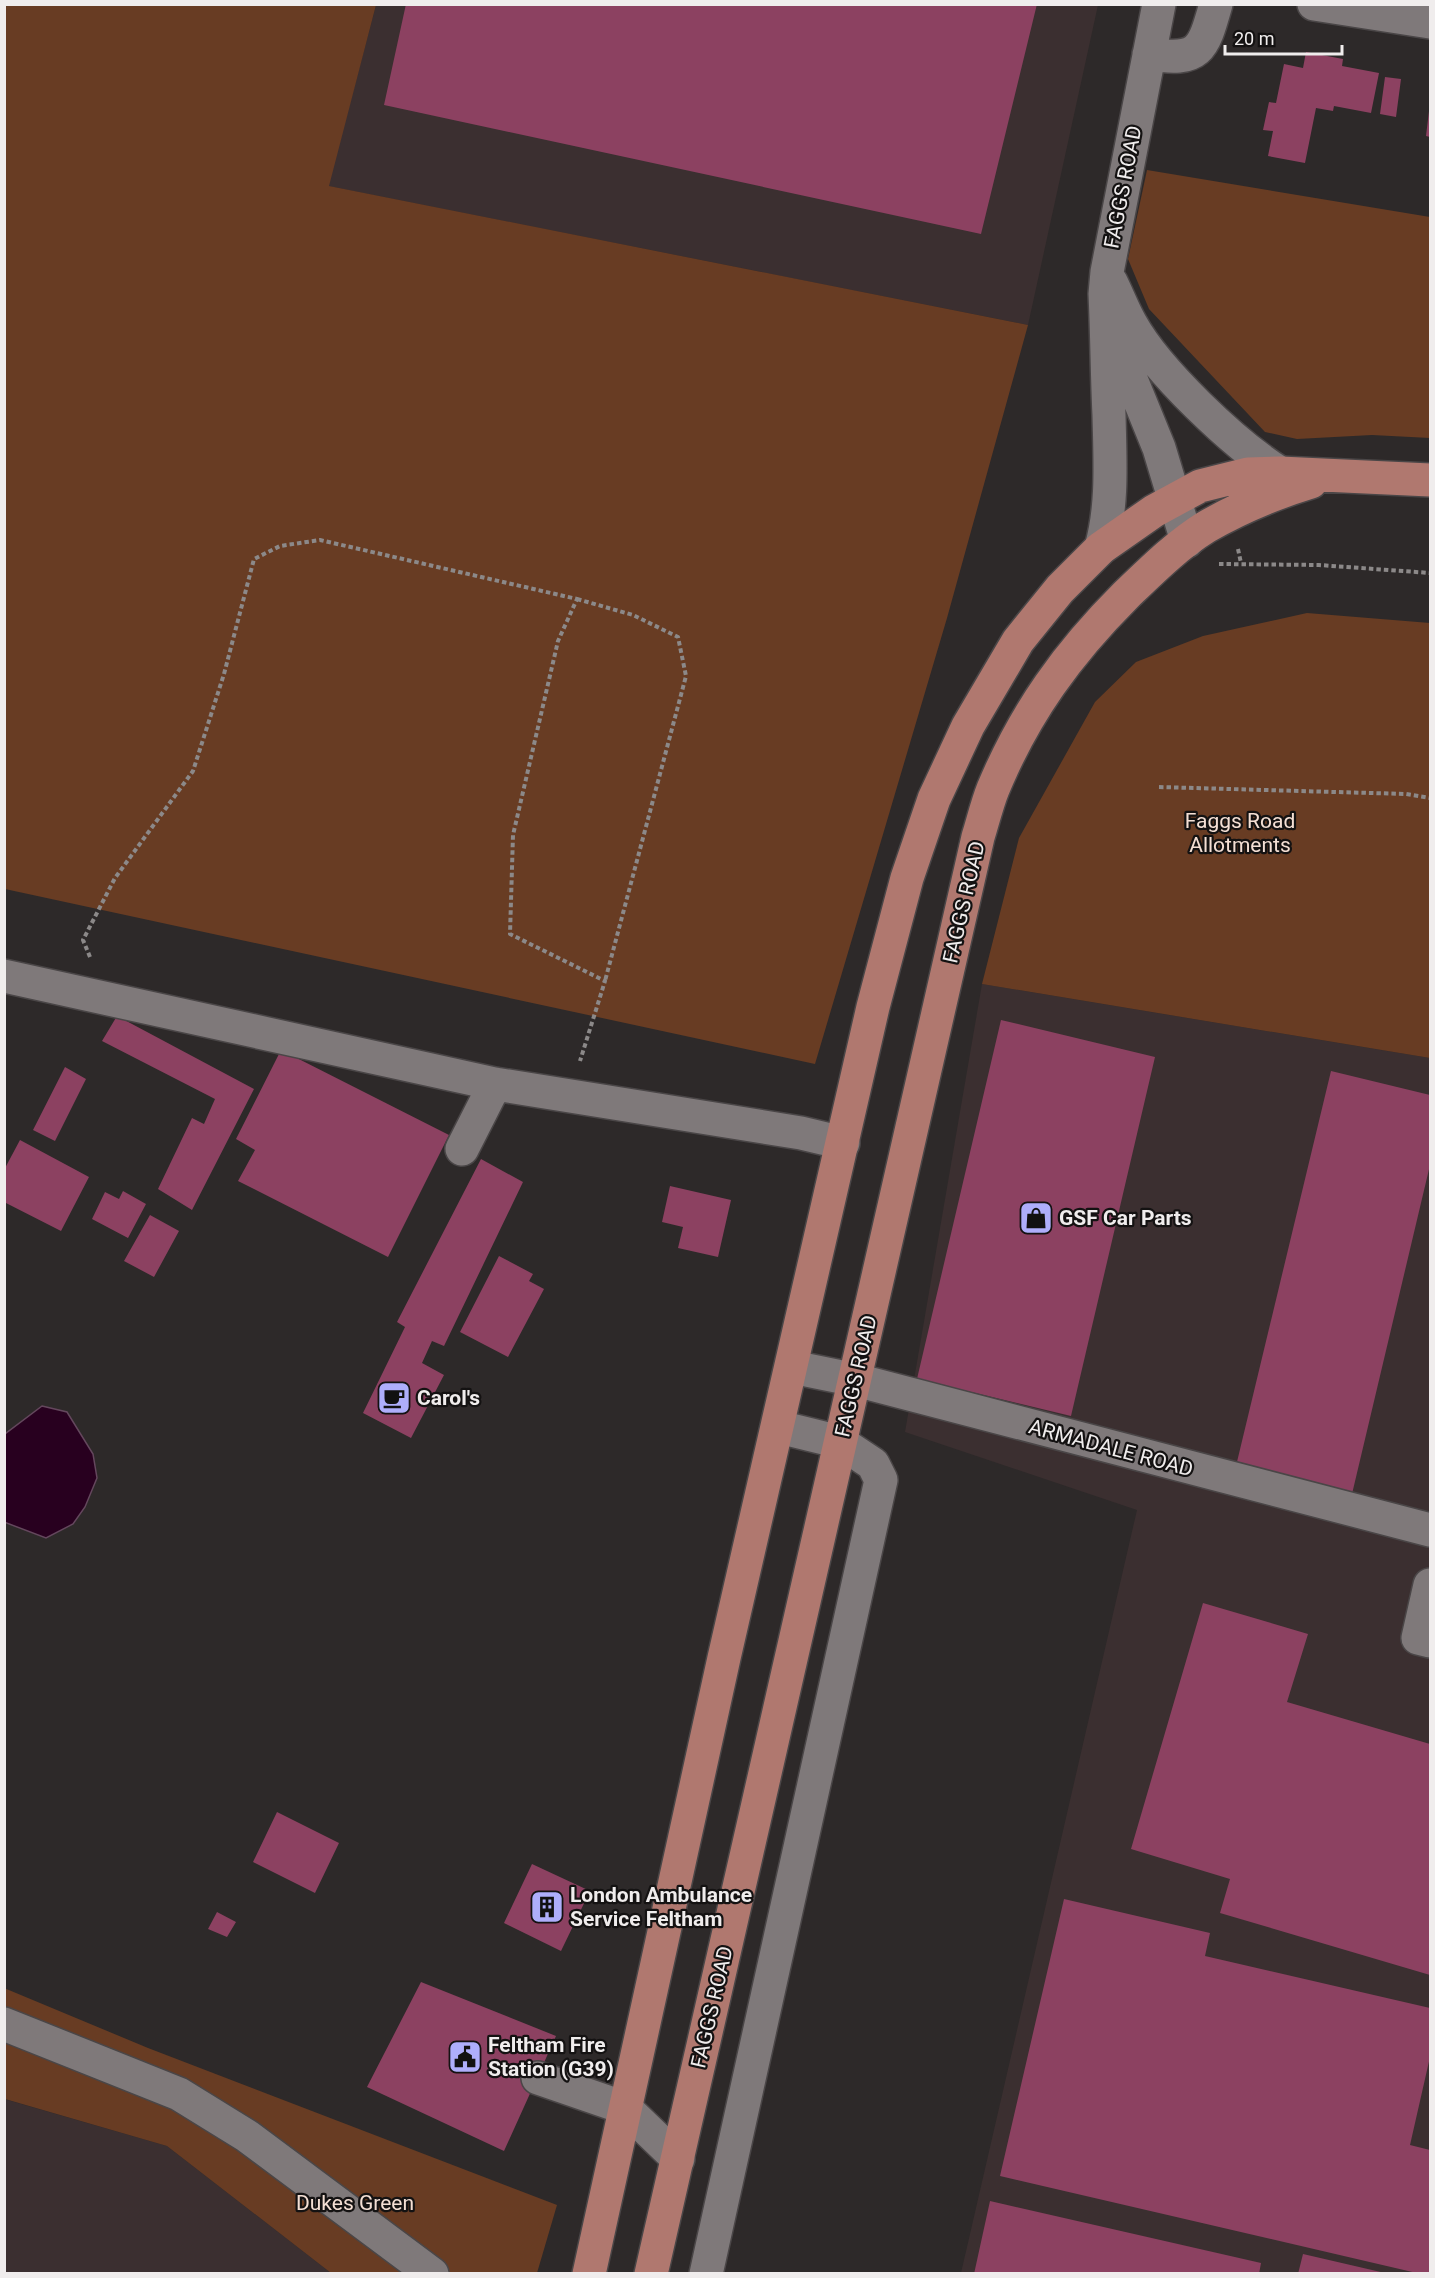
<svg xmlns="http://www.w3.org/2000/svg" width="1435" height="2278" viewBox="0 0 1435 2278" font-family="Roboto,sans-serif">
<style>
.built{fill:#3b2f30}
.green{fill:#683c23}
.water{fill:#28001f;stroke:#64475d;stroke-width:1.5}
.building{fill:#8c4161}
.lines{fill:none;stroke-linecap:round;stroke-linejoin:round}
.minor-casing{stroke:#4a4647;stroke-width:36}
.major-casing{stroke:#4a4647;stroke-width:36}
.path{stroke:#8c8989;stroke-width:4;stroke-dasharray:4.5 3;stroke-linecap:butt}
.minor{stroke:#7f797a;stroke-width:33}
.major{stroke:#b0786f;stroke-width:33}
.labels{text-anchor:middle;stroke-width:4.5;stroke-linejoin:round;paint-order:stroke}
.street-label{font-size:21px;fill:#f0eded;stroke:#141212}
.park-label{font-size:21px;fill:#f4dfd4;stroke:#141212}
.poi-label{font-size:21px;font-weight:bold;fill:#f0eded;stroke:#141212;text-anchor:start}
</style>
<rect width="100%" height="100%" fill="#2d2929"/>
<!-- built -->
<path class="built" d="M376 5H1098L1028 325 328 186Z
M982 984 1430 1058V2273H961L1137 1510 905 1432Z
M4 2099 167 2146 331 2273H5Z"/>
<!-- green -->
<path class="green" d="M5 4 376 5 329 186 1028 325 947 618 815 1064 5 889Z
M1147 170 1430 217V438L1372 435 1297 439 1265 432 1149 309 1128 259Z
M1307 613 1430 623V1058L982 984 1019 838 1095 702 1136 662 1203 636Z
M4 1988 148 2048 557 2205 537 2273H331L167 2146 5 2099Z"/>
<!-- water -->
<path class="water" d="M42 1406 67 1412 93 1454 97 1478 85 1507 73 1524 46 1538 4 1522 5 1434Z"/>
<!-- building -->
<path class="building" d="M406 4H1037L981 234 384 105Z
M1306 52 1343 59 1342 66 1379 73 1371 113 1334 106 1333 111 1316 108 1305 163 1268 156 1273 131 1263 130 1269 102 1276 103 1284 64 1303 68Z
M1385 77 1401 79 1396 117 1380 114Z
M1429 111 1430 112V137L1426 136Z
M117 1016 254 1089 192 1210 158 1189 192 1118 204 1124 215 1099 102 1041Z
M1001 1020 1155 1057 1071 1416 917 1379Z
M281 1050 449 1135 388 1257 238 1181 255 1150 236 1139Z
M65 1067 86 1079 55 1141 33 1130Z
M1331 1071 1430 1095V1165L1352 1494 1236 1466Z
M20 1140 89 1177 61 1231 4 1202V1170Z
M481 1159 523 1182 444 1346 432 1341 422 1363 444 1375 411 1438 363 1413 405 1327 397 1322Z
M670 1186 731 1200 718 1257 678 1248 683 1227 662 1222Z
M123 1191 146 1204 128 1238 92 1219 105 1192 119 1199Z
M150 1215 179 1231 154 1277 124 1261Z
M499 1256 533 1274 529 1281 544 1289 508 1357 460 1332Z
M1203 1603 1308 1634 1287 1702 1430 1744V1975L1220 1913 1230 1879 1131 1849Z
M277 1812 339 1843 315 1893 253 1862Z
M532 1864 590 1891 561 1951 504 1923Z
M1064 1899 1210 1933 1205 1956 1430 2008V2057L1410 2145 1430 2150V2274H1421L1000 2176Z
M217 1912 236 1922 227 1937 208 1929Z
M421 1982 556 2036 504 2151 367 2087Z
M990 2201 1261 2263 1259 2274H974Z
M1303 2254 1385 2273V2274H1298Z"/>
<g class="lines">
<defs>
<path id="minor" d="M1314 4 1430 22
M1149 54C1200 62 1203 50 1216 4
M1111 282C1118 296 1123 310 1131 324 1157 371 1234 444 1280 473
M1113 335 1159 448 1187 541
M1101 548C1113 505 1110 460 1109 415 1107 375 1107 334 1105 294L1107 272 1159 4
M4 976 495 1084 801 1133 843 1143
M462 1149 495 1084
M792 1367 856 1380 1430 1530
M1430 1585 1418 1638 1430 1641
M4 2024 179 2094 247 2136 432 2274
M538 2078 625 2108 678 2159
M706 2274 881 1480 873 1464 840 1442 779 1427"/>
<path id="major" d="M589 2274 724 1658 873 1007 907 878 934 799 968 726 1018 641 1060 589 1101 548 1154 511 1200 486 1248 474 1280 473 1430 480
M651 2274 978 837C983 821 987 804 993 789 1025 712 1068 653 1126 595 1151 571 1177 545 1206 527 1239 508 1275 493 1311 482"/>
</defs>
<!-- minor casing -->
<use href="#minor" class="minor-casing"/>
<!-- major casing -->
<use href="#major" class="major-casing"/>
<!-- path -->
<path class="path" d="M1238 549 1241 563
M1219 564 1319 565 1430 573
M577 599 633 615 678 637 686 676 605 981
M1159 787 1406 794 1430 798
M90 957 83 940 115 878 193 771 224 674 254 559 280 546 320 540 577 599 558 641 513 835 510 934 605 981 580 1061"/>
<!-- minor -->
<use href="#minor" class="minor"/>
<!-- major -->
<use href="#major" class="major"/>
</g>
<!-- icons -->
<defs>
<symbol id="shop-square" viewBox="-11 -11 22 22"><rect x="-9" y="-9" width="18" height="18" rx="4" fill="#aeaefb" stroke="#141212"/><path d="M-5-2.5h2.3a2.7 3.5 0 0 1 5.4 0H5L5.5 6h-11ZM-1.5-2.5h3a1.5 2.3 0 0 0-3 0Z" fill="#111"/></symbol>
<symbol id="cafe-square" viewBox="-11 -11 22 22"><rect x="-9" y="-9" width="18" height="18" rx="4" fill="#aeaefb" stroke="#141212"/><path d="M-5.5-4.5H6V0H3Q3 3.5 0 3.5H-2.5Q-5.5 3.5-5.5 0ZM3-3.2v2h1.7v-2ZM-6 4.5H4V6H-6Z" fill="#111"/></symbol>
<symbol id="building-square" viewBox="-11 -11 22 22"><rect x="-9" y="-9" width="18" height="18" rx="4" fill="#aeaefb" stroke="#141212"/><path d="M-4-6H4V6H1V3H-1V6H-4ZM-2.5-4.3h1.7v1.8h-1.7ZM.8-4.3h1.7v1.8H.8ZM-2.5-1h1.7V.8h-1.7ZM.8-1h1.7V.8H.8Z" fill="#111"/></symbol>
<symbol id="civic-square" viewBox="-11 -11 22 22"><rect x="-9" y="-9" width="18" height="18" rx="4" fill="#aeaefb" stroke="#141212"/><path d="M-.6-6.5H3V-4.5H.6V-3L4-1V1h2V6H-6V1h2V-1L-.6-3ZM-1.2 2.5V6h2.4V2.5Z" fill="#111"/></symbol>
</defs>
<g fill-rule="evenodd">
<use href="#shop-square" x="1017" y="1199" width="38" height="38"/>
<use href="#cafe-square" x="375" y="1379" width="38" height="38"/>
<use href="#building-square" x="528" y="1888" width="38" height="38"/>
<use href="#civic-square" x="446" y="2038" width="38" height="38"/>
</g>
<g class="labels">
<!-- street labels -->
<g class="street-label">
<text transform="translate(1123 187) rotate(-79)" y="7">FAGGS ROAD</text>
<text transform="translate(964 902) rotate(-77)" y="7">FAGGS ROAD</text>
<text transform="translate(856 1376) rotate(-77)" y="7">FAGGS ROAD</text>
<text transform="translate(1111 1448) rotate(15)" y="7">ARMADALE ROAD</text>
<text transform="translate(712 2007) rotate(-77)" y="7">FAGGS ROAD</text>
</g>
<!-- park labels -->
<g class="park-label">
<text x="1240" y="828">Faggs Road<tspan x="1240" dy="24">Allotments</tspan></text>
<text x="355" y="2210">Dukes Green</text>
</g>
<!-- poi labels -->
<g class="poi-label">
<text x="1059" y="1225">GSF Car Parts</text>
<text x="417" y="1405">Carol's</text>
<text x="570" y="1902">London Ambulance<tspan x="570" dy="24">Service Feltham</tspan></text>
<text x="488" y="2052">Feltham Fire<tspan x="488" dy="24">Station (G39)</tspan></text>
</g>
</g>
<!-- border -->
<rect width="1435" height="2278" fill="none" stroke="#f0eded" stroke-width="12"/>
<!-- scale -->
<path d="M1225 45v9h117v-9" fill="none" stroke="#f0eded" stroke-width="3"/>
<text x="1234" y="45" font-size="18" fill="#f0eded" stroke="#141212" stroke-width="4.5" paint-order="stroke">20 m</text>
</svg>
